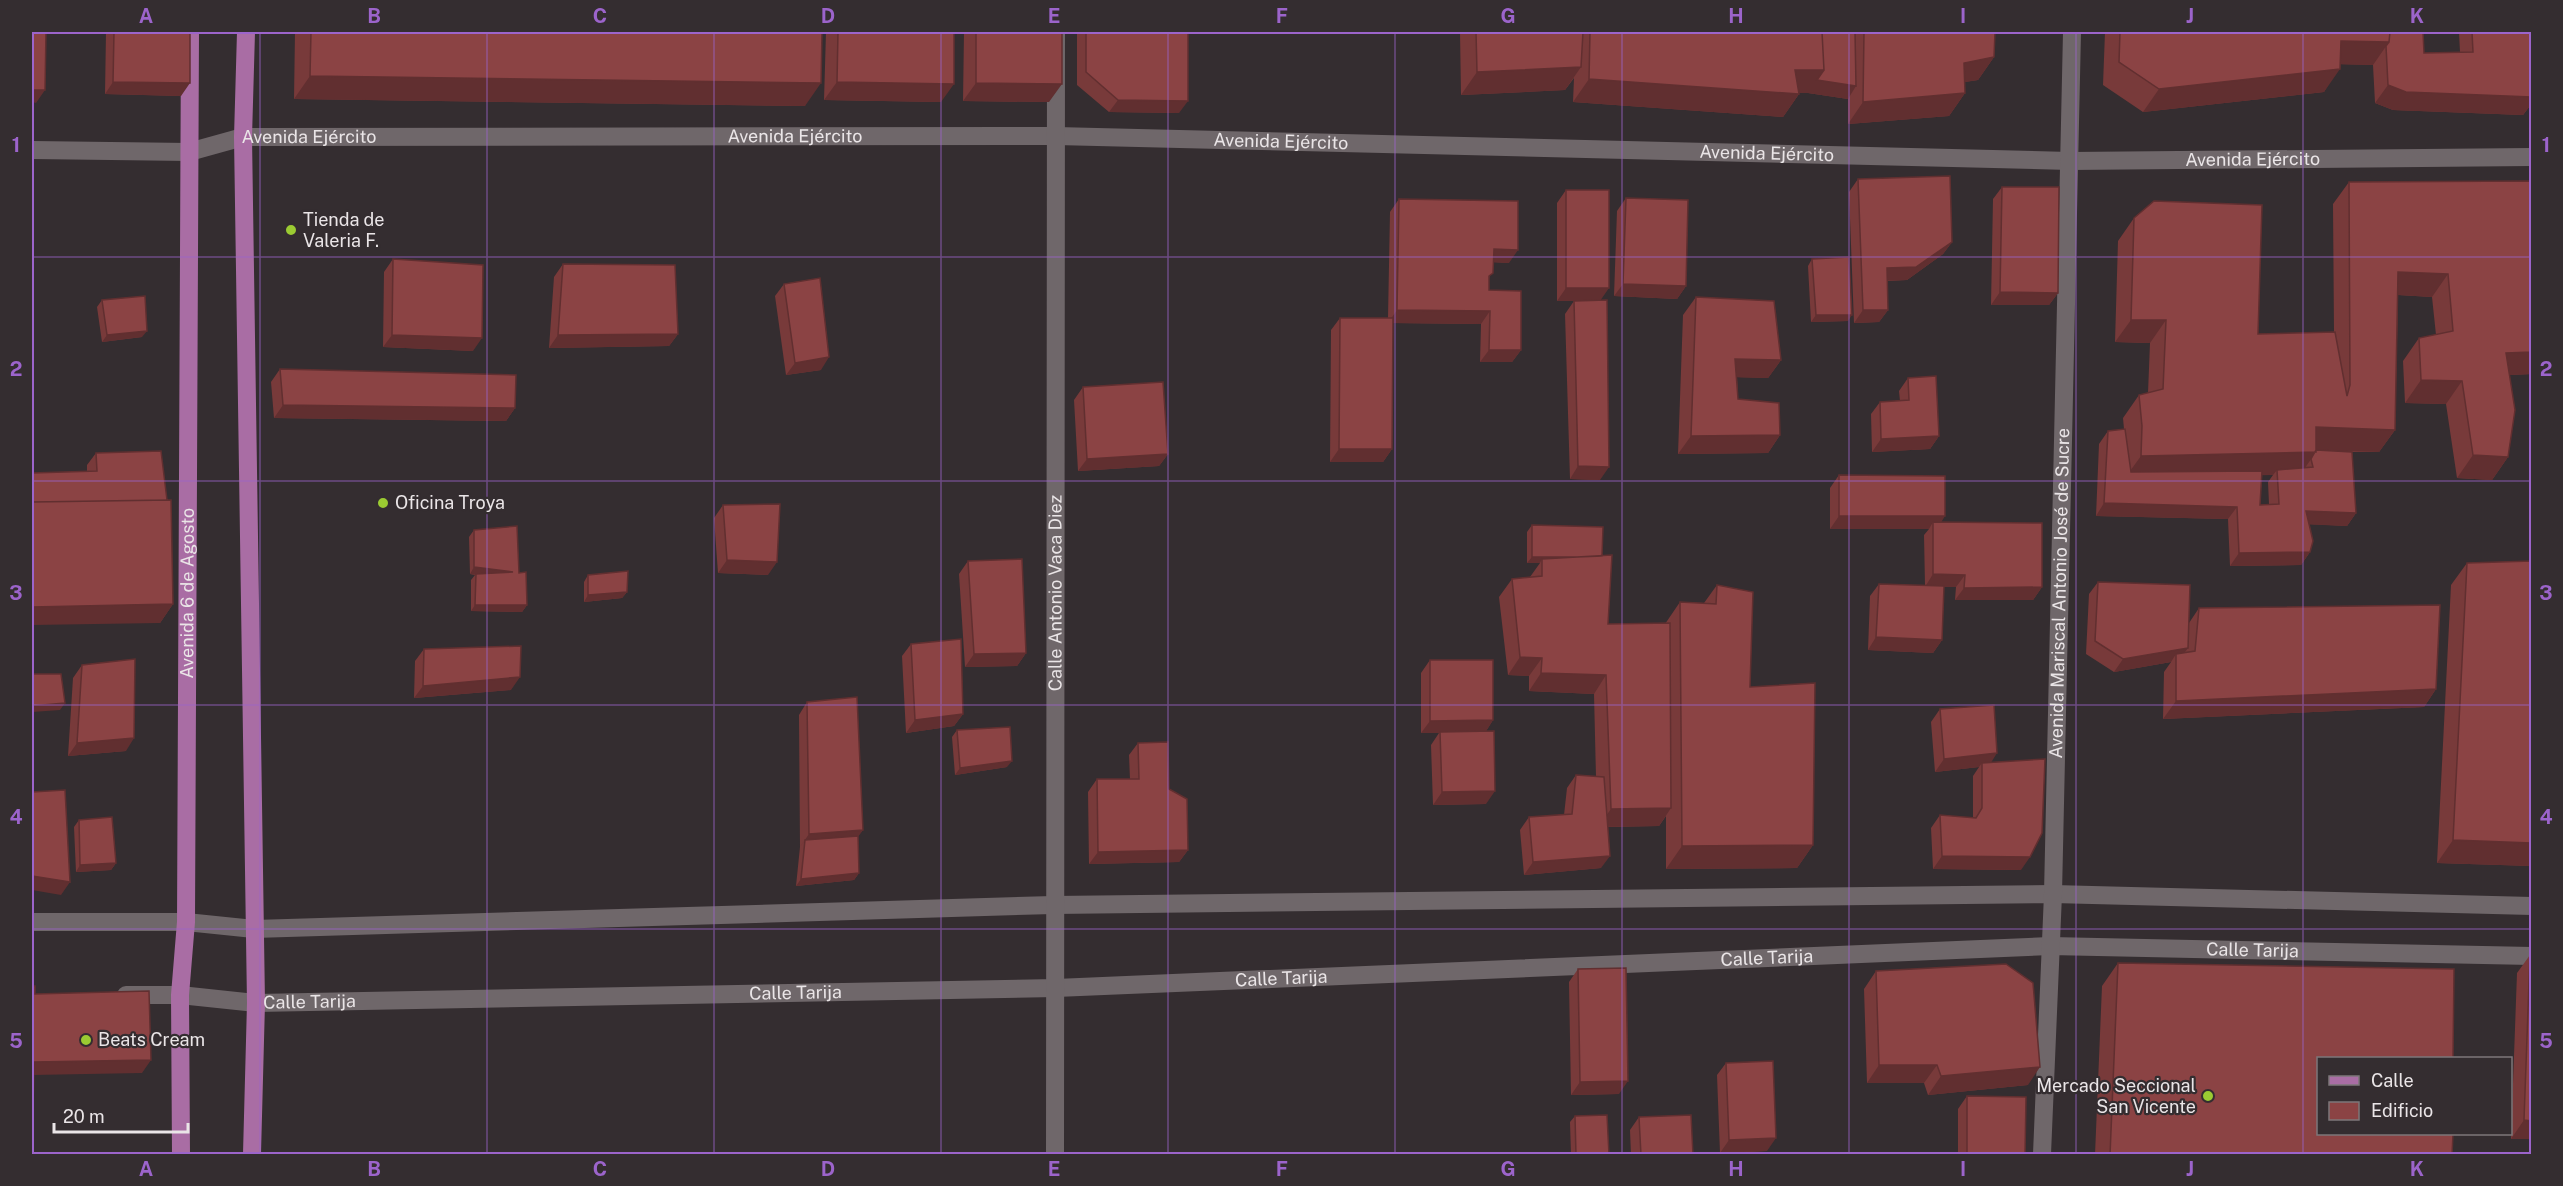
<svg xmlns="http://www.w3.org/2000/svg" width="2563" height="1186" viewBox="0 0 2563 1186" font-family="'Public Sans',sans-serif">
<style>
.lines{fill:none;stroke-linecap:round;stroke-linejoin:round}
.minor{stroke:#6f676a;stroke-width:18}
.major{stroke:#a96da4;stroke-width:18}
.wall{fill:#783a3a;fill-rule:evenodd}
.shaded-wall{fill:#612f30}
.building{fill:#8b4344;stroke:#612f30;stroke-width:1.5}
.grid{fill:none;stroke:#9c64cb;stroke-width:1.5;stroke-opacity:0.55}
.poi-dot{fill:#9bcb32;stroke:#342d30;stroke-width:2}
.labels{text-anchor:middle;stroke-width:4.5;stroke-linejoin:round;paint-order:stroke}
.street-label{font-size:18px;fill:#eae5e7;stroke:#342d30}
.poi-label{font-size:18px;fill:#eae5e7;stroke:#342d30;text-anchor:start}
.neatline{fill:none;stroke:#9c64cb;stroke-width:2}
.grid-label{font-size:20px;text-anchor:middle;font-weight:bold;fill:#9c64cb}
</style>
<rect width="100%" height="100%" fill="#342d30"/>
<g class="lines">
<!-- minor -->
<g class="minor">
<path id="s1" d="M32 150 189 152 243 137 1056 136 2070 161 2532 157"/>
<path d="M32 922H186L254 929 1053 905 2053 894 2532 906"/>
<path id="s2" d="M126 995H180L256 1003 1056 988 2050 946 2532 956"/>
<path id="s3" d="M1055 1154 1056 32"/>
<path id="s4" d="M2042 1154 2053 894 2072 32"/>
</g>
<!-- major -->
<g class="major">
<path d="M246 32 243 137 256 1003 252 1154"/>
<path id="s5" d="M181 1154 180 995 186 922 190 32"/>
</g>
</g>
<!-- wall -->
<path class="wall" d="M106 32H190L181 96 105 94Z
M295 32H822L805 106 294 99Z
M826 32H954L941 102 824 100Z
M964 32H1062L1049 102 963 101Z
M1077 32H1188L1179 113 1109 112 1077 85Z
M1460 32H1995L1994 57 1978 80 1964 82 1965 93 1949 116 1848 124V99L1808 93H1799V94L1783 117 1573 102 1574 78 1565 90 1461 95Z
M2105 32H2423L2424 53 2460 52 2459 32H2532V103L2523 115 2393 110 2375 103 2373 65 2340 64 2324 92 2143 112 2103 85Z
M1858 179 1952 242 1943 254 1907 280 1887 281 1888 310 1879 322 1854 323 1849 192Z
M2532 181V374L2509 375 2508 457 2492 480 2457 478 2446 404 2405 403 2403 361 2419 338 2436 335 2432 297 2398 295 2395 430 2379 452H2352L2356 513 2347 526 2309 524 2310 552 2301 565 2230 566 2228 519 2096 516 2099 444 2108 431 2124 429 2123 418 2139 395 2148 393 2150 343 2115 342 2118 241 2134 218 2258 334 2334 332 2333 204 2349 182ZM2262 475H2273L2268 482 2269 504 2260 505Z
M2002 187 2058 293 2049 305H1991L1993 199Z
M1566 190 1601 300 1600 480 1570 479 1565 314 1574 301H1578H1557V203Z
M1626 198 1686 286 1677 299 1614 296 1617 211Z
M1399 199 1509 263 1493 262 1489 279V290L1521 350 1512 362H1480L1481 324 1393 323 1392 449 1383 462H1330L1331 330 1340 318H1388L1390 212Z
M393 259 473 351 383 347 384 272Z
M1812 259 1848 321 1811 322 1808 266Z
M563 264 678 334 669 346 549 348 554 277Z
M784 284 821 370 786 375 775 296Z
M1696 297 1781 360 1768 378 1737 377 1738 399 1780 435 1768 453 1678 454 1683 315Z
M102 300 142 337 102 342 97 307Z
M280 369 515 408 506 421 274 418 271 382Z
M1908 378 1939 436 1930 449 1872 452 1871 414 1880 402 1900 401 1899 391Z
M1083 387 1168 454 1159 466 1078 471 1074 400Z
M96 453 173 604 160 623 87 472V465Z
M1839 475 1941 522 2042 587 2033 600H1955L1956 587H1944L1942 640 1933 653 1868 650 1870 596 1879 584 1925 586 1924 535 1929 529H1830V488Z
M723 505 768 575 718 573 714 518Z
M1532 525 1602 556 1608 624H1665L1680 602 1704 603 1717 585 1750 687 1813 845 1797 868 1666 869V816L1659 826 1608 827 1601 868 1524 875 1520 830 1529 817 1564 815 1567 788 1576 775 1596 777 1594 694 1529 691V676L1508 675 1499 597 1512 579 1530 577 1540 563H1527V532Z
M474 530 519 573 527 605 522 612 471 611V580L475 575 470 574 469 537Z
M968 561 1026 653 1017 666 965 667 959 574Z
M2467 563 2532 866 2437 863 2451 585Z
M588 575 627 592 622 598 584 602V582Z
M2098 582 2189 623 2199 608 2436 689 2424 707 2163 719 2164 672 2171 662 2114 672 2086 654 2089 594Z
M911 644 963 714 954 726 906 733 902 656Z
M424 649 511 690 414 698 415 661Z
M1430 660 1493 720 1486 731V804L1433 805 1431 745 1439 733H1421V673Z
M82 665 126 751 68 756 73 678Z
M807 702 863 830 858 836 859 873 854 880 796 886 800 847 799 715Z
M1940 709 1991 762 2021 870 1933 869 1931 828 1940 815 1973 818V776L1979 767 1935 772 1931 722Z
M957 730 1007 767 955 775 952 737Z
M1138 743 1169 789 1188 850 1179 862 1089 864 1088 792 1097 779H1130L1129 755Z
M79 820 116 863 111 870 76 872 74 827Z
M2530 955H2532V1139H2511L2517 973Z
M2118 963 2452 1155H2095L2102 986Z
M1578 969 1619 1094 1571 1095 1569 982Z
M1876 971 2028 1085 1928 1095 1924 1083H1867L1864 989Z
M1726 1063 1767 1151 1720 1153 1717 1075Z
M1967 1096 2025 1155H1958V1109Z
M1575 1116 1609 1155H1571L1570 1122Z
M1639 1117 1693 1155H1631L1630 1130Z"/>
<!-- shaded-wall -->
<path class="shaded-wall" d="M2341 41 2389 42 2373 65 2325 64Z
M1994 57 1978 80 1948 85 1964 63Z
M1581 67 1565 90 1461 95 1477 72Z
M2340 69 2324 92 2143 112 2159 89Z
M1795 70H1824L1856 86 1848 99 1808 93H1779Z
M310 76 821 83 805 106 294 99Z
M1589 79 1799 94 1783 117 1573 102Z
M113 82 190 83 181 96 105 94Z
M837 82 954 84 941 102 824 100Z
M976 83 1062 84 1049 102 963 101Z
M2388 85 2532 97V103L2523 115 2393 110 2375 103Z
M32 90H45L36 103 32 102Z
M1965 93 1949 116 1848 124 1863 102Z
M1118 100 1188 101 1179 113 1109 112Z
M1952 242 1943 254 1907 280 1878 281 1887 268Z
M1494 249 1518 250 1509 263 1485 262Z
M2398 272 2448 274 2432 297 2382 294Z
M1623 284 1686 286 1677 299 1614 296Z
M1566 288H1609L1600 301H1557Z
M2000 292 2058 293 2049 305H1991Z
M1397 310 1490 311 1481 324 1388 323Z
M1863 310H1888L1879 322 1854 323Z
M1816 315H1852L1848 321 1811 322Z
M2131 320H2166L2150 343 2115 342Z
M147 331 142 337 102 342 107 335Z
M678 334 669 346 549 348 558 335Z
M392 335 482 338 473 351 383 347Z
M1489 350H1521L1512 362H1480Z
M2532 352V374L2490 376 2506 353Z
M829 357 821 370 786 375 795 363Z
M1735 359 1781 360 1768 378 1722 377Z
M2421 380 2462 381 2446 404 2405 403Z
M283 405 515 408 506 421 274 418Z
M2316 427 2395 430 2379 452 2301 450Z
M1780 435 1768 453 1678 454 1691 436Z
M1939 436 1930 449 1872 452 1881 439Z
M1339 449H1392L1383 462H1330Z
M2316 452 2300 475 2277 470 2273 475 2125 478 2141 456Z
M1168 454 1159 466 1078 471 1087 459Z
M2473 455 2508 457 2492 480 2457 478Z
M1578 466 1609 467 1600 480 1570 479Z
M2104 503 2237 507 2228 519 2096 516Z
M2306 511 2356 513 2347 526 2297 524Z
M1839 516H1945L1937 529 1933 522 1929 529H1830Z
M2310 552 2301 565 2230 566 2239 553Z
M1532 557 1602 558 1542 559 1540 563H1527Z
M727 560 777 562 768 575 718 573Z
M474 567 513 572 509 579 470 574Z
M1933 574 1965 575 1956 587H1925Z
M2042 587 2033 600H1955L1964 588Z
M627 592 622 598 584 602 588 595Z
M173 604 160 623 32 625V607Z
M475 605H527L522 612 471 611Z
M1876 637 1942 640 1933 653 1868 650Z
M2188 648 2179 660 2176 654 2171 662 2114 672 2123 659Z
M1026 653 1017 666 965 667 974 654Z
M1520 657 1542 658 1529 676 1508 675Z
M1541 673 1606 675 1594 694 1529 691Z
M520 677 511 690 414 698 423 686Z
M2436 689 2424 707 2163 719 2176 701Z
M65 703 60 710 32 712V706Z
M963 714 954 726 906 733 915 720Z
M1493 720 1485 733H1421L1430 721Z
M134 738 126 751 68 756 77 743Z
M1997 753 1989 766 1982 763 1979 767 1935 772 1944 759Z
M1012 761 1007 767 955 775 960 768Z
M1495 791 1486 804 1433 805 1442 792Z
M1671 808 1659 826 1598 827 1611 809Z
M863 830 854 842 805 840 800 847 809 834Z
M2453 840 2532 843V866L2437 863Z
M1813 845 1797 868 1666 869 1682 846Z
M1188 850 1179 862 1089 864 1098 852Z
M1610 856 1601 868 1524 875 1533 862Z
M1942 856 2030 857 2021 870 1933 869Z
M116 863 111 870 76 872 80 865Z
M859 873 854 880 796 886 801 879Z
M32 876 70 882 61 895 32 890Z
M151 1060 142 1073 32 1075 34 1062Z
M1879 1065H1937L1924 1083H1867Z
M2040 1067 2028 1085 1928 1095 1941 1076Z
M1628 1081 1619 1094 1571 1095 1580 1082Z
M2524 1120 2532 1121V1139H2511Z
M1776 1138 1767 1151 1720 1153 1729 1140Z"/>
<!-- building -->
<path class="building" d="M32 32H46L45 90H32Z
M114 32H190V83L113 82Z
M311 32H822L821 83 310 76Z
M838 32H954V84L837 82Z
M976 32H1062V84L976 83Z
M1086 32H1188V101L1118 100 1086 72Z
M1476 32H1583L1581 67 1477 72Z
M1590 32H1822L1824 70H1795L1799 94 1589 79Z
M1822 32H1855L1856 86 1817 80 1824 70Z
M1864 32H1995L1994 57 1964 63 1965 93 1863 102Z
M2120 32H2390L2389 42 2341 41 2340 69 2159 89 2119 62Z
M2390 32H2423L2424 53 2473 52 2472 32H2532V97L2406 92 2388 85 2386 46 2389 42Z
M1950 176 1952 242 1916 267 1887 268 1888 310H1863L1858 179Z
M2532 181V352L2506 353 2515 410 2508 457 2473 455 2462 381 2421 380 2419 338 2453 331 2448 274 2398 272 2395 430 2316 427V452L2141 456 2142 426 2139 395 2163 389 2166 320H2131L2134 218 2154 201 2262 205 2258 334 2335 332 2347 396 2350 385 2349 182Z
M2002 187H2059L2058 293 2000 292Z
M1566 190H1609V288H1566Z
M1626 198 1688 200 1686 286 1623 284Z
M1399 199 1518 201V250L1494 249 1493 273 1489 276V290L1521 291V350H1489L1490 311 1397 310Z
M1849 257 1852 315H1816L1812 259Z
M393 259 483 265 482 338 392 335Z
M563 264 675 265 678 334 558 335Z
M820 278 829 357 795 363 784 284Z
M145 296 147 331 107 335 102 300Z
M1696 297 1774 301 1781 360 1735 359 1738 399 1779 403 1780 435 1691 436Z
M1607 300 1609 467 1578 466 1574 301Z
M1340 318H1393L1392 449H1339Z
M280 369 516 375 515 408 283 405Z
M1936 376 1939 436 1881 439 1880 402 1909 400 1908 378Z
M1163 382 1168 454 1087 459 1083 387Z
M2125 429 2131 472 2262 471 2260 505 2279 504 2277 470 2313 467 2311 459 2316 450 2352 452 2356 513 2306 511 2313 541 2310 552 2239 553 2237 507 2104 503 2108 431Z
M161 451 167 500 32 502V473L97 471 96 453Z
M1839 475 1945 476V516H1839Z
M171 500 173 604 32 607V502Z
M780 504 777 562 727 560 723 505Z
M1933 522 2042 523V587L1964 588 1965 575 1933 574Z
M1532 525 1603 527 1602 556 1577 557H1532Z
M517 526 519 573 526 572 527 605H475L476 574 513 572 474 567V530Z
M1612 555 1608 624 1670 623 1671 808 1611 809 1606 675 1541 673 1542 658 1520 657 1512 579 1542 576V559Z
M1022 559 1026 653 974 654 968 561Z
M2532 561V843L2453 840 2467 563Z
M628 571 627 592 588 595V575Z
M2098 582 2190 585 2188 648 2123 659 2095 641Z
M1879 584 1944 586 1942 640 1876 637Z
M1717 585 1753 592 1750 687 1815 683 1813 845 1682 846 1680 602 1716 604Z
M2440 605 2436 689 2176 701V654L2195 651 2199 608Z
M961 639 963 714 915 720 911 644Z
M521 646 520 677 423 686 424 649Z
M135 659 134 738 77 743 82 665Z
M1430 660H1493V720L1430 721Z
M32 674H61L65 703 32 706Z
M857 697 863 830 809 834 807 702Z
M1994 705 1997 753 1944 759 1940 709Z
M1010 727 1012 761 960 768 957 730Z
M1494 731 1495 791 1442 792 1440 732Z
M1168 742 1169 789 1187 799 1188 850 1098 852 1097 779H1139L1138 743Z
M2045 759 2042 833 2030 857 1942 856 1940 815 1976 818 1982 808V763Z
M1576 775 1604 777 1610 856 1533 862 1529 817 1572 814Z
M65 790 70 882 32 876V792Z
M112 817 116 863 80 865 79 820Z
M858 836 859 873 801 879 805 840Z
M2530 955H2532V1121L2524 1120Z
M2118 963 2454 969 2453 1059H2319V1134H2453L2452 1155H2110Z
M2006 964 2033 983 2040 1067 1941 1076 1937 1065H1879L1876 971Z
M1626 968 1628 1081 1580 1082 1578 969Z
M32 986H35V994L149 991 151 1060 34 1062 32 1155Z
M1773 1061 1776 1138 1729 1140 1726 1063Z
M1967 1096 2026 1097 2025 1155H1967Z
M1607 1115 1609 1155H1576L1575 1116Z
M1691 1115 1693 1155H1641L1639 1117Z"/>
<!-- grid -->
<path class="grid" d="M260 32V1154M487 32V1154M714 32V1154M941 32V1154M1168 32V1154M1395 32V1154M1622 32V1154M1849 32V1154M2076 32V1154M2303 32V1154M32 257H2532M32 481H2532M32 705H2532M32 929H2532"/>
<!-- markers -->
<g class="poi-dot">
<circle cx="291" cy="230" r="6"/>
<circle cx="383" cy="503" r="6"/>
<circle cx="86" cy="1040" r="6"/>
<circle cx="2208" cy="1096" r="6"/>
</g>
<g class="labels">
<!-- street labels -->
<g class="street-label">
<text dy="6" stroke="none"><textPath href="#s1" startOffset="765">Avenida Ejército</textPath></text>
<text dy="6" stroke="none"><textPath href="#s1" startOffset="279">Avenida Ejército</textPath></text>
<text dy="6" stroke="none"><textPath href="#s1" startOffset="1251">Avenida Ejército</textPath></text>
<text dy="6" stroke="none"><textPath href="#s1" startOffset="1737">Avenida Ejército</textPath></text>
<text dy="6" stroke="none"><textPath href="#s1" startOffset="2223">Avenida Ejército</textPath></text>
<text dy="6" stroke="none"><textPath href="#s5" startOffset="561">Avenida 6 de Agosto</textPath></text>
<text dy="6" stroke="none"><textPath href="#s3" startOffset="561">Calle Antonio Vaca Diez</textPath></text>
<text dy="6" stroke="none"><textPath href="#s4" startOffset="561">Avenida Mariscal Antonio José de Sucre</textPath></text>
<text dy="6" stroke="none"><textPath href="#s2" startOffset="2128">Calle Tarija</textPath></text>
<text dy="6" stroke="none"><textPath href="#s2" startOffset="1642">Calle Tarija</textPath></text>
<text dy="6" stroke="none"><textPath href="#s2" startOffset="1156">Calle Tarija</textPath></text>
<text dy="6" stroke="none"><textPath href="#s2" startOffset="670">Calle Tarija</textPath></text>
<text dy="6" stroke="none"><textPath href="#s2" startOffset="184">Calle Tarija</textPath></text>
</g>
<!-- poi labels -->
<g class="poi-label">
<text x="303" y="226">Tienda de<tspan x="303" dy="21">Valeria F.</tspan></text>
<text x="395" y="509">Oficina Troya</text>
<text x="98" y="1046">Beats Cream</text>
<text x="2196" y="1092" text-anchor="end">Mercado Seccional<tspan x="2196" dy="21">San Vicente</tspan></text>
</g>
</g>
<!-- border -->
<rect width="2563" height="1186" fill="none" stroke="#342d30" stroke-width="66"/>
<!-- legend -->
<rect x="2317" y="1057" width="195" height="78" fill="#342d30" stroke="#7d7779" stroke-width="1.5"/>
<rect x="2329" y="1076" width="30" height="9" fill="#a96da4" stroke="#7d7779" stroke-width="1.5"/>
<text x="2371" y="1087" font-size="18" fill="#eae5e7">Calle</text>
<rect x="2329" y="1102" width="30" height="18" fill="#8b4344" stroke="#7d7779" stroke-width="1.5"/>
<text x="2371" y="1117" font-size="18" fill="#eae5e7">Edificio</text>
<!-- scale -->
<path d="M54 1123v9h134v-9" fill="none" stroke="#eae5e7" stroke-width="3"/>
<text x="63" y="1123" font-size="18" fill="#eae5e7" stroke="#342d30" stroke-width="4.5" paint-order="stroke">20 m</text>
<rect x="33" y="33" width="2497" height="1120" class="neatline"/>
<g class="grid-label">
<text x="146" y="23">A</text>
<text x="374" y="23">B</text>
<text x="600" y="23">C</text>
<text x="828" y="23">D</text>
<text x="1054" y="23">E</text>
<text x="1282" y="23">F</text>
<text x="1508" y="23">G</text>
<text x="1736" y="23">H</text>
<text x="1963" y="23">I</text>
<text x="2190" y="23">J</text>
<text x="2417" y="23">K</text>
<text x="16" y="152">1</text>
<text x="2546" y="152">1</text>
<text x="16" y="376">2</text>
<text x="2546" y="376">2</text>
<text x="16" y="600">3</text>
<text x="2546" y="600">3</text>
<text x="16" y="824">4</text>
<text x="2546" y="824">4</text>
<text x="16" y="1048">5</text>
<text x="2546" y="1048">5</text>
<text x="146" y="1176">A</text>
<text x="374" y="1176">B</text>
<text x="600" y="1176">C</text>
<text x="828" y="1176">D</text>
<text x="1054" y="1176">E</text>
<text x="1282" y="1176">F</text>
<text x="1508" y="1176">G</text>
<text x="1736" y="1176">H</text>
<text x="1963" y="1176">I</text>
<text x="2190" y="1176">J</text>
<text x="2417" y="1176">K</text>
</g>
</svg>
